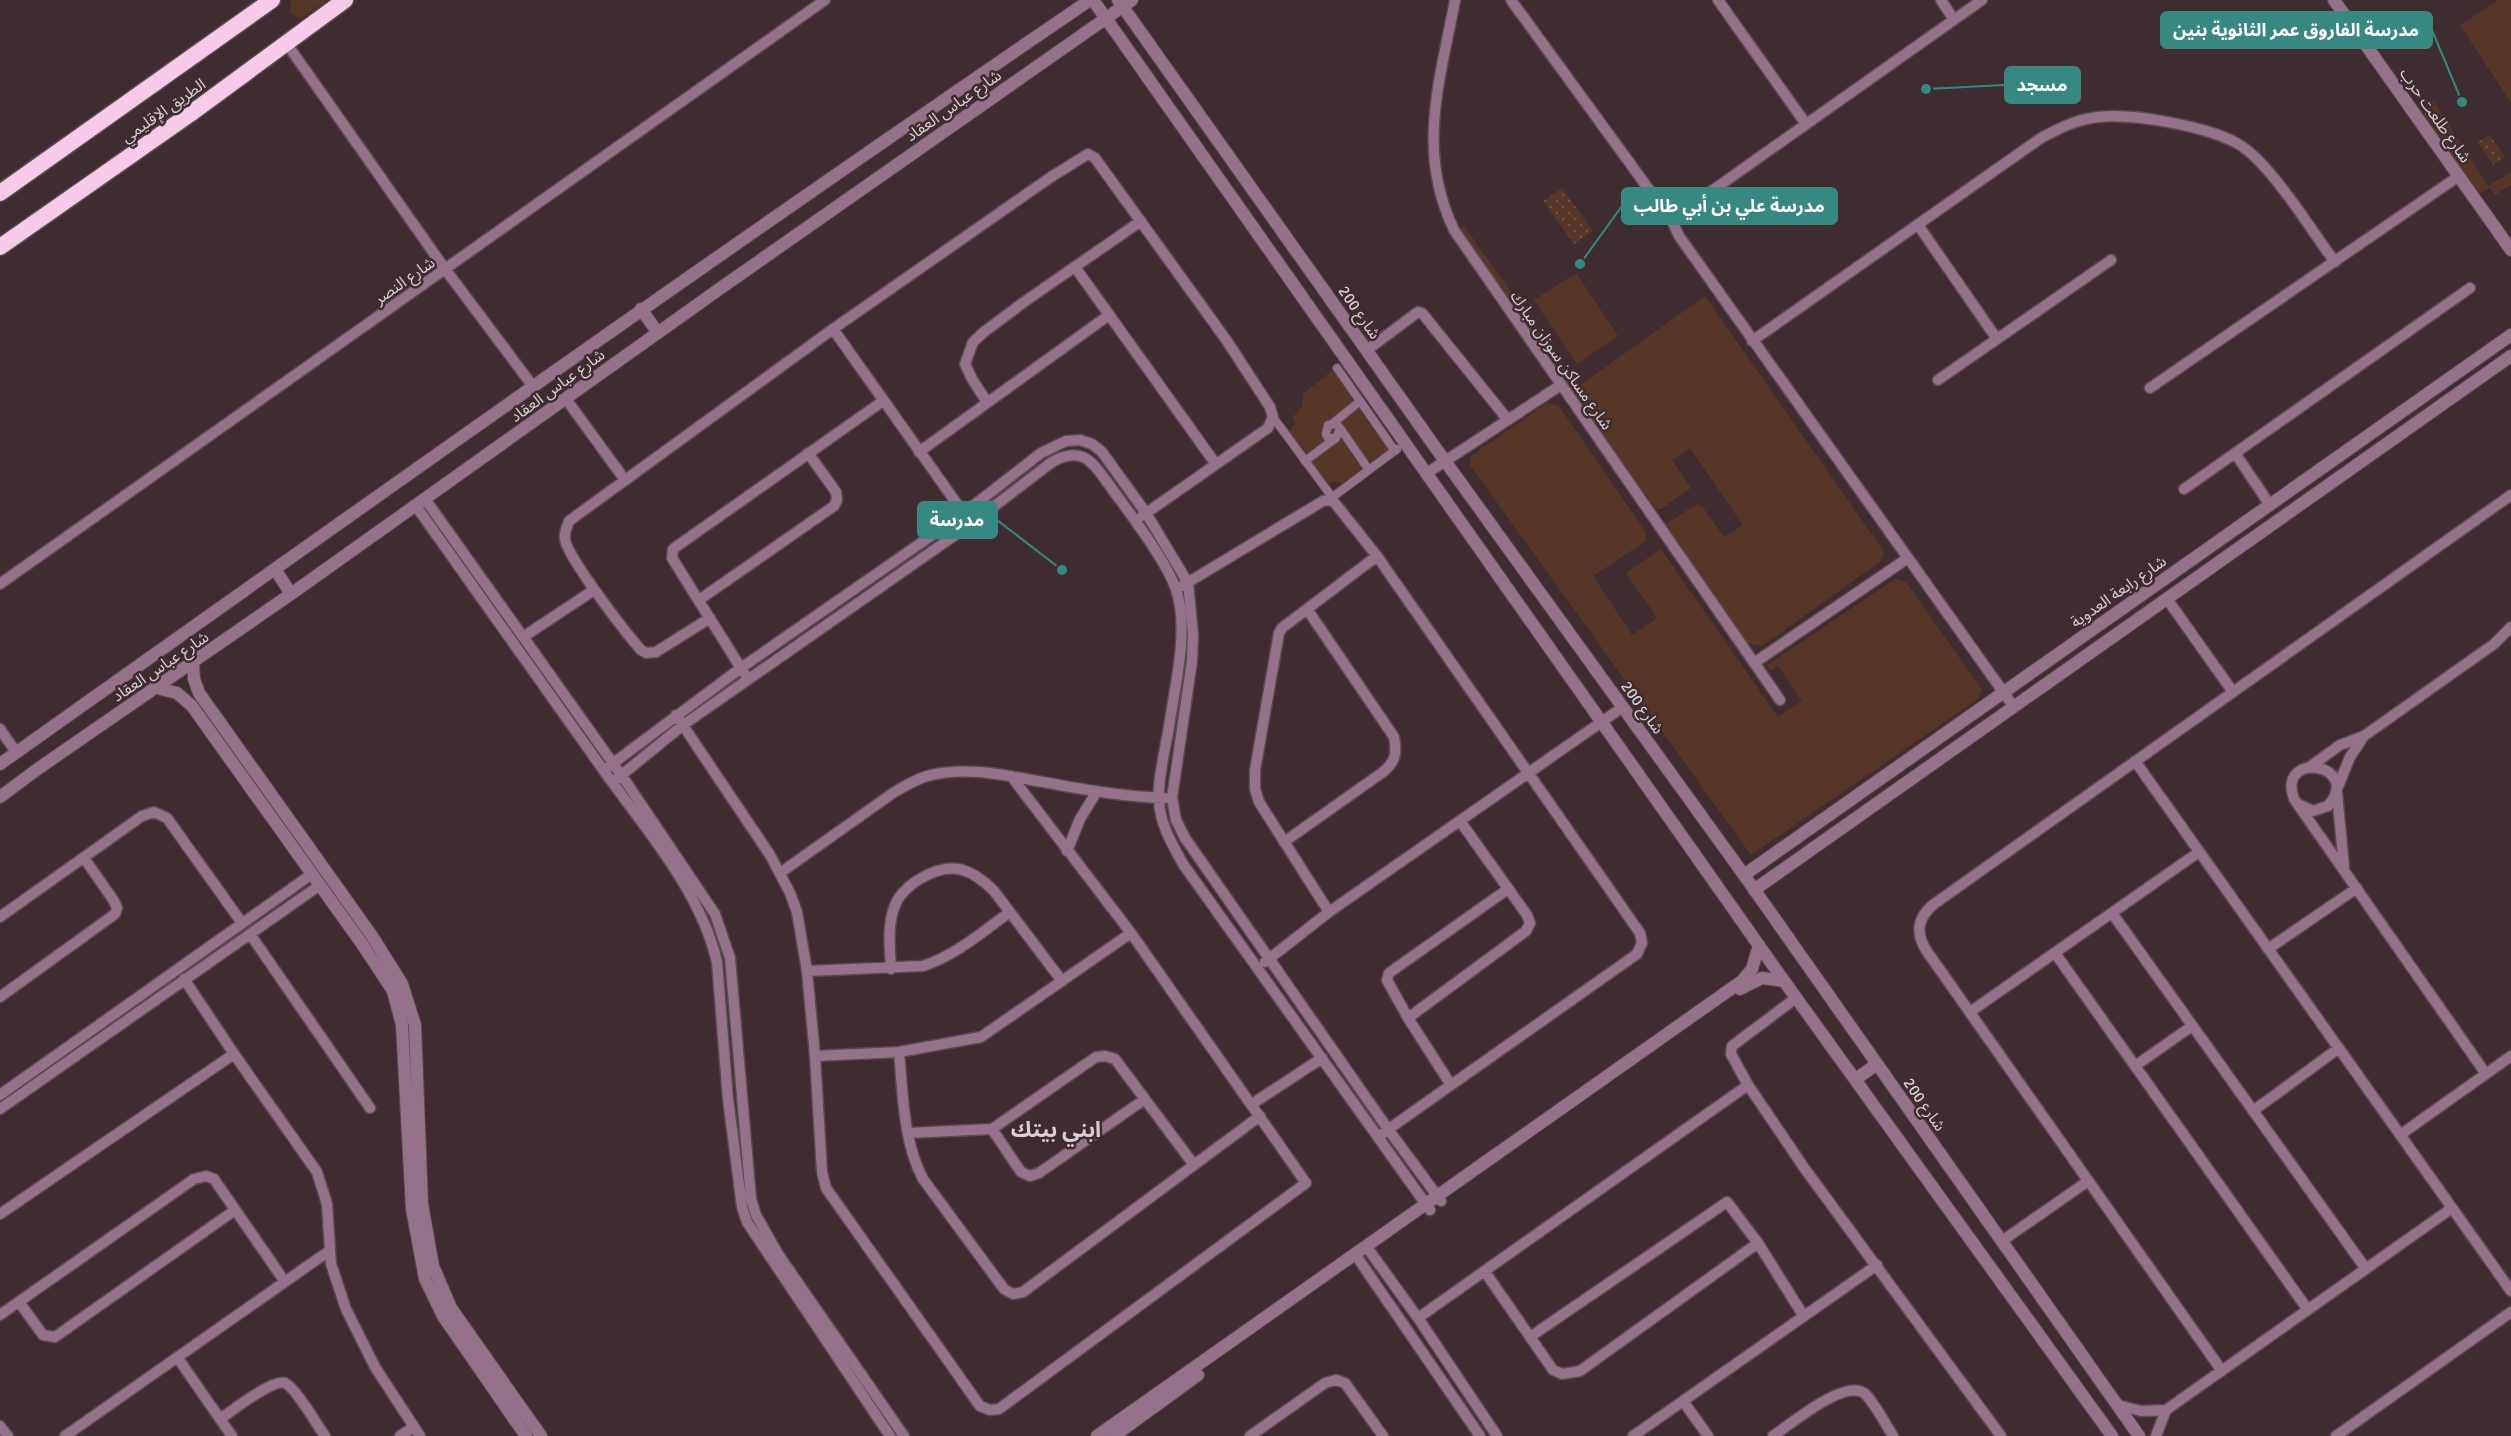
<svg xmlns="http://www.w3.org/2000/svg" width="2511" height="1436" viewBox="0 0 2511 1436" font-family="Signika,'Noto Sans Arabic',sans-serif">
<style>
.green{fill:#583627}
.garden{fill:url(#garden-dots)}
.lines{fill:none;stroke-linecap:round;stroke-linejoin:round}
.pedestrian-casing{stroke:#5a494e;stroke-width:10}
.minor-casing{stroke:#5a494e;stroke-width:13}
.tertiary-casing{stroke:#5a494e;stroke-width:14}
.trunk-casing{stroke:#5a494e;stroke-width:19}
.pedestrian{stroke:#96728a;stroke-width:8}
.minor{stroke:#96728a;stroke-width:10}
.tertiary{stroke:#96728a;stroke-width:12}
.trunk{stroke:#f8cae9;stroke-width:16}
.labels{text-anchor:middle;stroke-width:5;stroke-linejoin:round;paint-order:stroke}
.street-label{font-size:16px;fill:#dacfd2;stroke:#3e2c31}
.district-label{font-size:22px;font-weight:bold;fill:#dacfd2;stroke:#3e2c31}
.leader{fill:none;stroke:#388882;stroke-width:2}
.callout-dot{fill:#388882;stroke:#3e2c31;stroke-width:2}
.callout{fill:#388882;stroke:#388882;stroke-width:2}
.callout-label{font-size:18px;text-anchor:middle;font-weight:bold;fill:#fff}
</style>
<defs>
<pattern id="garden-dots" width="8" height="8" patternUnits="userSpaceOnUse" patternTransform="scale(1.5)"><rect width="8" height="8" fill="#583627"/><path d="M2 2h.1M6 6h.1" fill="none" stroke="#6f5245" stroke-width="1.8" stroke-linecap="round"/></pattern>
</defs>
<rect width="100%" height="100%" fill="#3e2c31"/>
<!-- green -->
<path class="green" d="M291 0H327L300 19 289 13Z
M2498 0H2511V103L2460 25Z
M2433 100 2488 186 2511 172V185L2495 195 2490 188 2479 194 2422 114Z
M1464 226 1579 386 1705 296 1884 552 1880 562 1762 646 1747 643 1666 524 1697 504 1702 506 1724 537 1743 525 1690 448 1672 460 1691 488 1661 509H1656L1456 231Z
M1576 273 1618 336 1577 364 1534 300Z
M1339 365 1398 448 1347 484 1335 482 1323 484 1288 431 1295 424 1293 417 1302 406 1303 394Z
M1547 403 1558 405 1646 532V541L1593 576 1632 635 1657 618 1626 573 1661 549 1778 717 1802 701 1778 666 1770 671 1767 665 1895 579 1906 582 1982 690 1978 699 1751 855 1470 465 1471 456Z"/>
<!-- garden -->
<path class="garden" d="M2490 135 2505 157 2493 165 2478 142Z
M1562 188 1593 231 1574 244 1543 201Z"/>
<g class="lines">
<defs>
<path id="pedestrian" d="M1337 368 1395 451
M1273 417 1332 497
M1332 424 1359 402
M1340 428 1336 438H1328L1326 434 1328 425 1336 424 1340 428 1369 470
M1305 461 1336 438
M1330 499 1397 449"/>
<path id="minor" d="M1455 0C1440 81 1416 151 1454 230L1780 700
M1511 0 1672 221
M1718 0 1806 124
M1941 0 1954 20
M1982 0 1713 190 1672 221 1679 236 2014 707
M287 44 445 269 532 385
M1918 225 1997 339
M1075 267 1215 463
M833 329 967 518
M1752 341 2041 138C2058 129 2073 121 2092 118 2126 111 2215 127 2243 147 2274 169 2311 230 2335 262
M1367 350 1418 312 1422 313 1508 420
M1938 380 2111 260
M2150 388 2459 176
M566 399 625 480
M987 402 972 379 965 364 973 342 984 332 1024 302 1141 221
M919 452 1109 315
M2235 453 2270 505
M1427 473 1561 385
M2184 489 2470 288
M425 499 622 776 715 914 730 958 751 1199 756 1215 778 1254 904 1436
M416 506C478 593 540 681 602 768 645 829 700 889 717 962L728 1099 742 1207 747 1222 890 1436
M0 584 825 0
M1182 586 1323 501 1329 500 1334 502 1377 556 1640 933 1642 943 1637 954 1383 1133
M2167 599 2233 692
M699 600 834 506 837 500 836 492 808 453
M710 618 656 652 646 653 641 650C626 633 567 557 565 539 564 532 567 527 569 521L833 329 1051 177 1088 154 1095 158 1227 341 1270 407 1273 417 1268 428 1142 516
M523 637 594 590
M1754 663 1908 558
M744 673 672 558 673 549 883 401
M676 715 770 855 790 893 797 912 807 971 815 1056 822 1172 826 1188 980 1406 990 1410 999 1409 1306 1183 1131 933 1011 776
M0 729 16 752
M2135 761 2511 1291
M2311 766 2340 745 2364 736 2494 644 2511 627
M604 770 741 668 964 513 1041 453 1066 441 1080 440 1092 444 1102 452 1146 513 1188 583 1193 634 1192 661 1172 798 1176 820 1185 838 1388 1129 1441 1201
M613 782 683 725 971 524 1052 462C1083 445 1092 462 1110 486 1129 513 1165 558 1176 589 1189 628 1176 681 1170 720 1167 743 1157 779 1159 801 1160 824 1172 844 1183 864L1430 1210
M2337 789 2350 757 2364 736
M2337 793 2344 867
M2298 804 2313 811 2328 806C2364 764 2276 749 2294 799L2486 1074
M1284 842 1383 772C1396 761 1397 753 1394 737L1307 609
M1067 851 1080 819 1097 791
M780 873 893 793C905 786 917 778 931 775 964 767 999 774 1032 780 1076 788 1121 797 1165 798
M1329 912 1259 802 1255 789V770L1279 633 1282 628 1377 556
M2112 913 2366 1269
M0 917 142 816 154 812 167 818 242 923
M250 934 370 1108
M2268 949 2357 888
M2055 953 2308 1310
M1265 962 1329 912 1623 707
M891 969C890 948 887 928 894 908 901 886 935 865 959 869 973 872 984 881 994 891L1062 981
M807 971 923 966C956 955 982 932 1010 912
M184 979 234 1054 317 1172 327 1204 331 1264 346 1309 375 1367 420 1436
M0 997 115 914 117 908 114 901 84 858
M1970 1012 2199 852
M1408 1018 1526 931 1530 923 1527 915 1460 821
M899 1052C903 1094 903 1141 923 1179L1004 1289 1013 1294 1023 1292 1260 1116
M815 1056 899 1052 981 1037 1131 933
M2135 1066 2192 1026
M1451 1085 1408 1018 1387 980 1389 973 1508 889
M1748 1085 1731 1054 1732 1046 1796 998
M0 1095 312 874
M1252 1104 1322 1058
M0 1109 320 885
M2253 1111 2339 1048
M992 1129 1021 1172 1030 1176 1039 1173 1145 1099
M908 1133 992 1129 1096 1057 1105 1056 1115 1059 1194 1165
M2400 1135 2511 1056
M0 1214 234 1054
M2002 1241 2088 1181
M1366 1246 1418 1318 1497 1436
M1355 1254 1480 1436
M1485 1272 1553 1370 1562 1374 1580 1371 1758 1243
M19 1302 43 1335 55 1337 235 1210
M0 1315 194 1179 206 1176 214 1179 285 1282
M1418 1318 1748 1085 1805 1169 2001 1436
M1530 1337 1727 1202 1758 1243 1803 1315
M177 1357 232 1436
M2222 1371 1926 950C1915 932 1918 917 1934 904L2511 495
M1683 1401 1708 1436
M2117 1405 2141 1411 2166 1410
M220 1419C232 1411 272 1379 285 1383 296 1388 317 1425 325 1436
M0 1426 8 1436
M65 1436 329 1251
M400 1436 414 1427
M1250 1436 1325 1383 1336 1380 1345 1383 1383 1436
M1633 1436 1877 1265
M1773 1436C1791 1424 1844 1379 1864 1393 1873 1400 1886 1425 1893 1436
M2156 1436 2166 1410 2452 1208
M2336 1436 2511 1312"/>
<path id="tertiary" d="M1093 0 1784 981 2112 1436
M1118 0 1445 461 1744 875 2139 1436
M2334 0 2511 250
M641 309 658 333
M275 569 291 594
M193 663 194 679 199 693 372 936 402 984 415 1025 422 1204 433 1266 451 1308 541 1436
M157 688 177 693 192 706 362 944 393 991 402 1025 412 1209 425 1279 443 1316 526 1436
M0 764C362 507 723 250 1090 0
M0 797 39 768 291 594 725 285 1132 0
M1744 875 2511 335
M1754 890 2511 356
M1740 989 1762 978 1784 981
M1856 1079 1877 1064
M1097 1436 1742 981 1752 969 1759 945
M1114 1436 1198 1375"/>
<path id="trunk" d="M0 193 272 0
M0 247 190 114 345 0"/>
</defs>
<!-- pedestrian casing -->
<use href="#pedestrian" class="pedestrian-casing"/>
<!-- minor casing -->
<use href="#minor" class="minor-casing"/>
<!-- tertiary casing -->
<use href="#tertiary" class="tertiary-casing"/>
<!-- trunk casing -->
<use href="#trunk" class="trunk-casing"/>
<!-- pedestrian -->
<use href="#pedestrian" class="pedestrian"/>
<!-- minor -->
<use href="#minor" class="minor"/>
<!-- tertiary -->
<use href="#tertiary" class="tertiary"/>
<!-- trunk -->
<use href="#trunk" class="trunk"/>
</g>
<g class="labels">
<!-- street labels -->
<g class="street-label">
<text transform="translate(953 105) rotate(-35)" y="6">شارع عباس العقاد</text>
<text transform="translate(163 110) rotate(-35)" y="6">الطريق الإقليمي</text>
<text transform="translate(2436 115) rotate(55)" y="6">شارع طلعت حرب</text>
<text transform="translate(404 280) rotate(-35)" y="6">شارع النصر</text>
<text transform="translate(1360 312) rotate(55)" y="6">شارع 200</text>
<text transform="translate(1562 360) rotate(55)" y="6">شارع مساكن سوزان مبارك</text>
<text transform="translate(557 385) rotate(-36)" y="6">شارع عباس العقاد</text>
<text transform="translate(2118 591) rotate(-35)" y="6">شارع رابعة العدوية</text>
<text transform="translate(160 666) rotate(-34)" y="6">شارع عباس العقاد</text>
<text transform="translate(1643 707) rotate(54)" y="6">شارع 200</text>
<text transform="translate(1925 1104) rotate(55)" y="6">شارع 200</text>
</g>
<!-- district labels -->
<g class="district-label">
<text x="1056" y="1137">ابني بيتك</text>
</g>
</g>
<!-- callouts -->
<path class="leader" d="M2462 102L2432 30M1926 89L2005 85M1580 264L1622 206M1062 570L997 520"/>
<g class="callout-dot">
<circle cx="2462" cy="102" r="6"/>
<circle cx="1926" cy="89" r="6"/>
<circle cx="1580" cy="264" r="6"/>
<circle cx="1062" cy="570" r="6"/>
</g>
<g class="callout">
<rect x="2161" y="12" width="271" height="36" rx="6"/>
<rect x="2005" y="67" width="75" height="36" rx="6"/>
<rect x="1622" y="188" width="215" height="36" rx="6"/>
<rect x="918" y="502" width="79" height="36" rx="6"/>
</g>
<g class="callout-label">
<text x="2296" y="36">مدرسة الفاروق عمر الثانوية بنين</text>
<text x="2042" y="91">مسجد</text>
<text x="1729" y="212">مدرسة علي بن أبي طالب</text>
<text x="957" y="526">مدرسة</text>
</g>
</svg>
